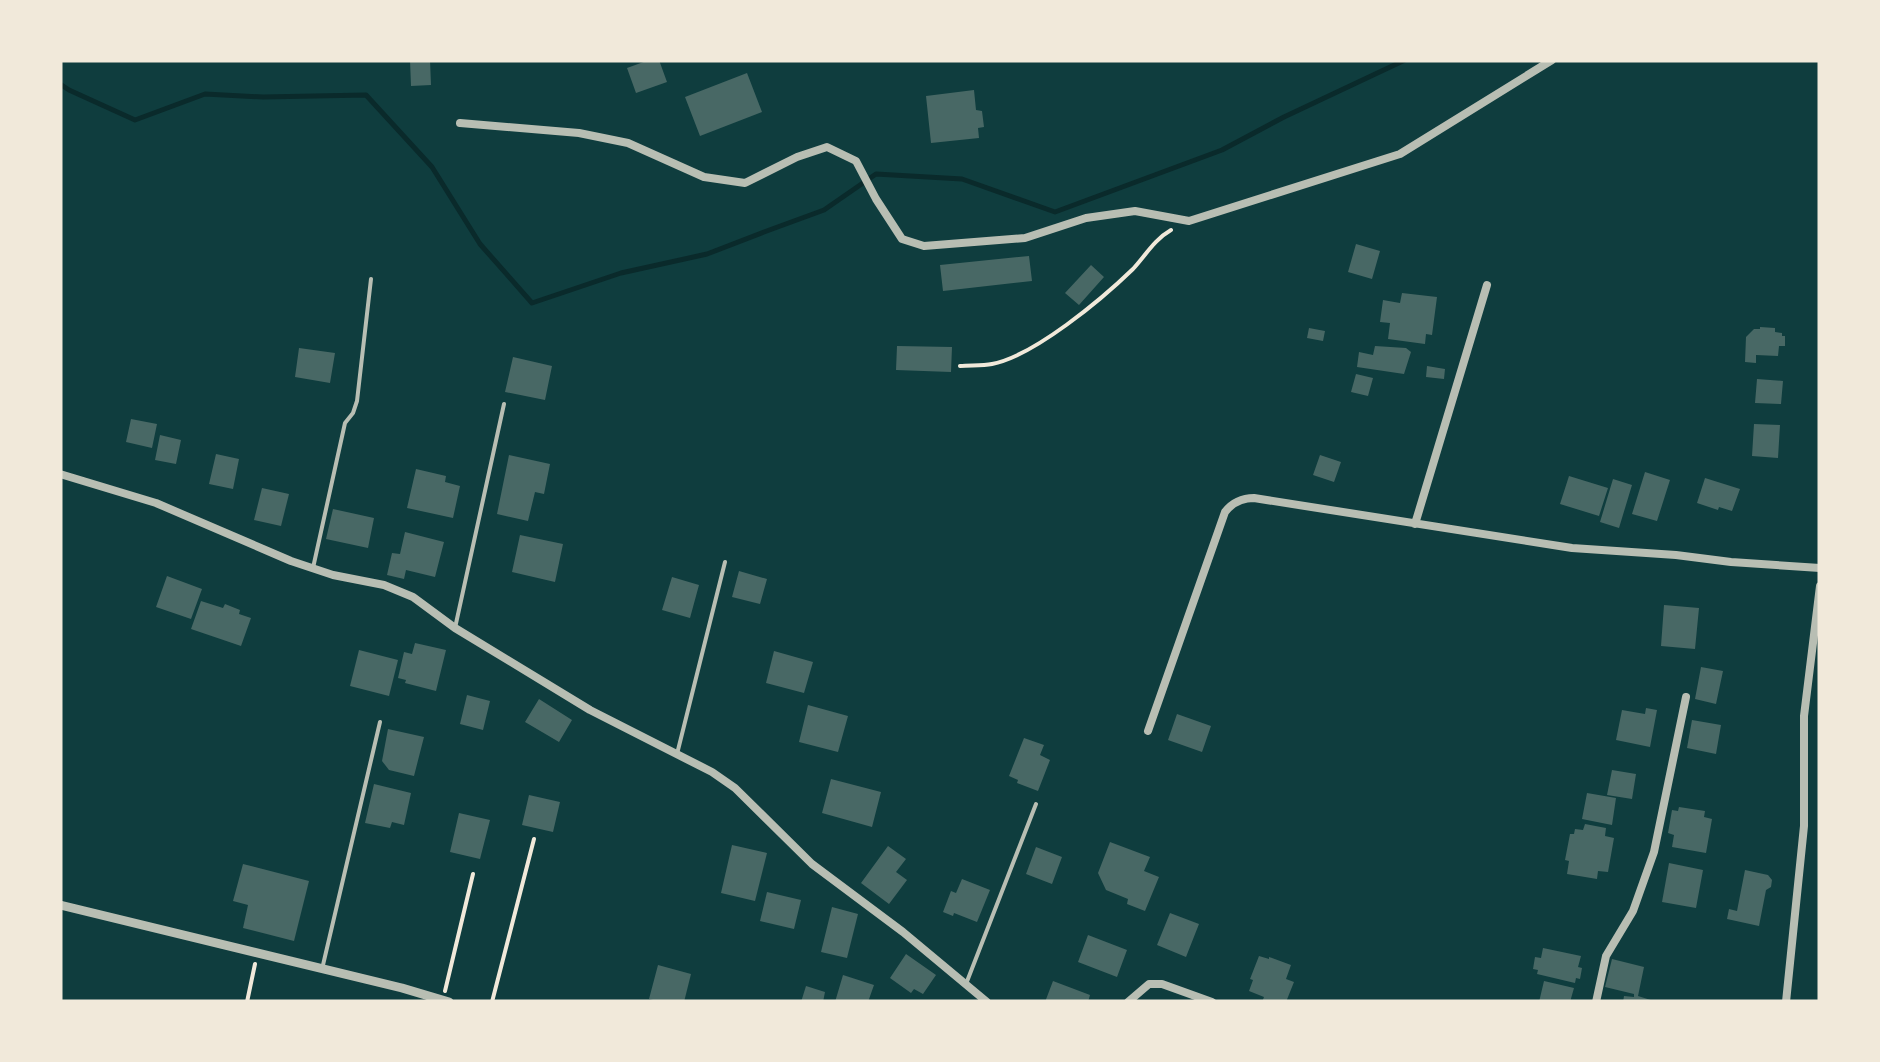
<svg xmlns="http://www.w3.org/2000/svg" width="1880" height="1062" viewBox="0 0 1880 1062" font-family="'PT Sans Narrow',sans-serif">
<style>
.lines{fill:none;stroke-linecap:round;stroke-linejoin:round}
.stream{stroke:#0a2a2b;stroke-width:5}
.building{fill:#486865}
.path{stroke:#f1e9da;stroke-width:4}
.service{stroke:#b8beb3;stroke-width:4}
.minor{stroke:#b8beb3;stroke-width:8}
.tertiary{stroke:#b8beb3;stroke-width:9}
</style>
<rect width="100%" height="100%" fill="#0f3d3e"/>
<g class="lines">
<!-- stream -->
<path class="stream" d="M60 84 69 90 135 120 205 94 263 97 366 95 432 167 480 244 532 303 621 273 707 254 764 232 824 210 876 174 962 179 1055 212 1222 150 1284 117 1405 60"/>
</g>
<!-- building -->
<path class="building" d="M410 60H430L431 85 411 86Z
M649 60H659L667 82 636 93 627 68Z
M747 73 762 112 700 136 685 97Z
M974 90 976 110 982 111 984 127 978 128 979 138 931 143 926 96Z
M1356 244 1380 251 1372 279 1348 272Z
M1029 256 1032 281 943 291 940 265Z
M1091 265 1104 277 1079 305 1065 293Z
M1402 293 1437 297 1432 335 1426 334 1425 344 1388 339 1390 323 1380 322 1383 300 1400 303Z
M1760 327 1775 328V332L1782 333V336H1785V346H1779L1778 356 1756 355V363L1745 362 1746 337 1754 329H1760Z
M1309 328 1325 331 1323 341 1307 338Z
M897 346 952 347 951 372 896 370Z
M1375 346 1406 348 1411 352 1404 374 1357 367 1359 352 1373 355Z
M299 348 335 353 330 383 295 377Z
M513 357 552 366 545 400 505 392Z
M1427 366 1445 369 1444 379 1426 377Z
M1356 374 1373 378 1368 396 1351 392Z
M1757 379 1783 381 1781 404 1755 403Z
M131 419 157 424 152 448 126 442Z
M1754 424 1780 425 1778 458 1752 456Z
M160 435 181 440 176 464 155 460Z
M216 454 239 459 233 489 209 484Z
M509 455 550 464 544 494 535 492 528 521 497 514Z
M1320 455 1341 462 1334 482 1313 475Z
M416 469 446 476 445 482 460 486 453 518 407 508Z
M1645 472 1670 480 1657 521 1632 514Z
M1569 476 1608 488 1599 516 1560 504Z
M1705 478 1740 489 1732 511 1719 507 1718 510 1697 503Z
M1613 479 1632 485 1619 528 1600 522Z
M262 488 289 494 281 526 254 520Z
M333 509 374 518 368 548 326 539Z
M405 532 444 542 435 577 406 570 404 579 387 575 392 553 400 554Z
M520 535 563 544 555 582 512 572Z
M739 571 767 579 760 604 732 597Z
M167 576 202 589 191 619 156 607Z
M672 577 699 585 690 618 662 610Z
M201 601 223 608 225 604 240 610 239 614 251 618 241 646 191 629Z
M1664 605 1699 608 1695 649 1661 646Z
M415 643 446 650 436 691 405 683 406 680 398 678 404 652 412 654Z
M359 650 398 660 389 696 350 686Z
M774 651 813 662 804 693 766 683Z
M1701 667 1723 671 1716 704 1695 699Z
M467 695 490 701 483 730 460 724Z
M539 699 572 720 559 742 525 722Z
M808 705 848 716 838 752 799 742Z
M1646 708 1657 710 1650 747 1616 740 1622 710 1645 714Z
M1177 714 1211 726 1202 752 1168 740Z
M1692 720 1721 725 1716 754 1687 748Z
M388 729 424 737 414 776 389 770 382 761Z
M1024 738 1044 745 1040 755 1050 760 1038 791 1017 783 1018 780 1009 776Z
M1612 770 1636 774 1632 799 1607 795Z
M831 779 881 792 872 827 822 813Z
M374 784 411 793 404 825 392 822 390 828 365 823Z
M1587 793 1616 798 1612 825 1582 819Z
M529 795 560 802 553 832 522 825Z
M1679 807 1705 811 1704 817 1712 819 1706 853 1672 847 1674 835 1668 833 1672 810 1678 811Z
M459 813 490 820 480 859 450 852Z
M1585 824 1606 828 1605 836 1614 838 1608 872 1598 871 1597 879 1567 874 1569 861 1565 860 1570 834H1574L1575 829 1583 830Z
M1110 842 1150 857 1144 871 1159 877 1145 911 1127 904 1128 899 1106 890 1098 873Z
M732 845 767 853 755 901 721 893Z
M888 846 906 859 896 872 907 880 889 904 861 883Z
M1036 847 1062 857 1052 884 1026 874Z
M1669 863 1703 870 1696 908 1662 902Z
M243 864 309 881 294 941 243 928 248 905 233 901Z
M1745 870 1768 875 1772 880 1771 887 1766 890 1759 926 1727 919 1729 909 1737 911Z
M962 879 990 890 977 922 954 913 953 916 943 912 951 891 956 893Z
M767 892 801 900 794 929 760 921Z
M832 907 858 914 847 958 821 952Z
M1170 913 1199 924 1186 957 1157 945Z
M1088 935 1127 950 1117 977 1078 962Z
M1543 948 1581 956 1578 967 1582 968 1580 979 1576 978 1575 983 1537 974 1538 970 1533 969 1535 957 1541 958Z
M906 954 936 975 923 994 914 989 911 993 890 978Z
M1259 956 1269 959V957L1291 965 1286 979 1294 982 1286 1002H1262L1264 997 1249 991 1253 980 1250 979Z
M1612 959 1644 967 1638 996 1657 1002H1623L1624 996 1634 997V994L1605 987Z
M658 965 691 974 684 1002H661L649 999Z
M843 975 874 985 868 1002H835Z
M1053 981 1090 995 1088 1002H1045Z
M1544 981 1574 988 1570 1002H1539Z
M806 986 825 992 823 1002H801Z"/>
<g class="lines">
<!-- path -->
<path class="path" d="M960 366C970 365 982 366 992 364 1034 356 1102 299 1133 269 1145 256 1155 239 1171 230
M445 991 473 874
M247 1002 255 964
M492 1002 534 839"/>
<!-- service -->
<path class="service" d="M313 568 345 423 353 413 357 401 371 279
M455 628 504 404
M677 754 725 562
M323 965 380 722
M966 984 1036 804"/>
<!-- minor -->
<path class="minor" d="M460 123 579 133 628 143 704 177 745 183 797 157 827 147 856 161 876 199 902 239 924 246 1025 238 1086 218 1135 211 1189 221 1400 154 1552 60
M60 474 156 503 291 561 333 575 384 585 413 597 455 628 590 710 712 772 735 788 812 864 903 932 987 1002
M1415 524 1487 285
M1148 731 1225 512C1232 503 1242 498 1254 498L1572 548 1676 555 1731 562 1820 568
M1128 1002 1149 984H1162L1212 1002
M1596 1002 1606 956 1633 911 1654 852 1686 697
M1786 1002 1804 826V716L1820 586"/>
<!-- tertiary -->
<path class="tertiary" d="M60 905 402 988 449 1002"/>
</g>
<!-- border -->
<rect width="1880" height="1062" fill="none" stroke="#f1e9da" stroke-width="125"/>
</svg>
